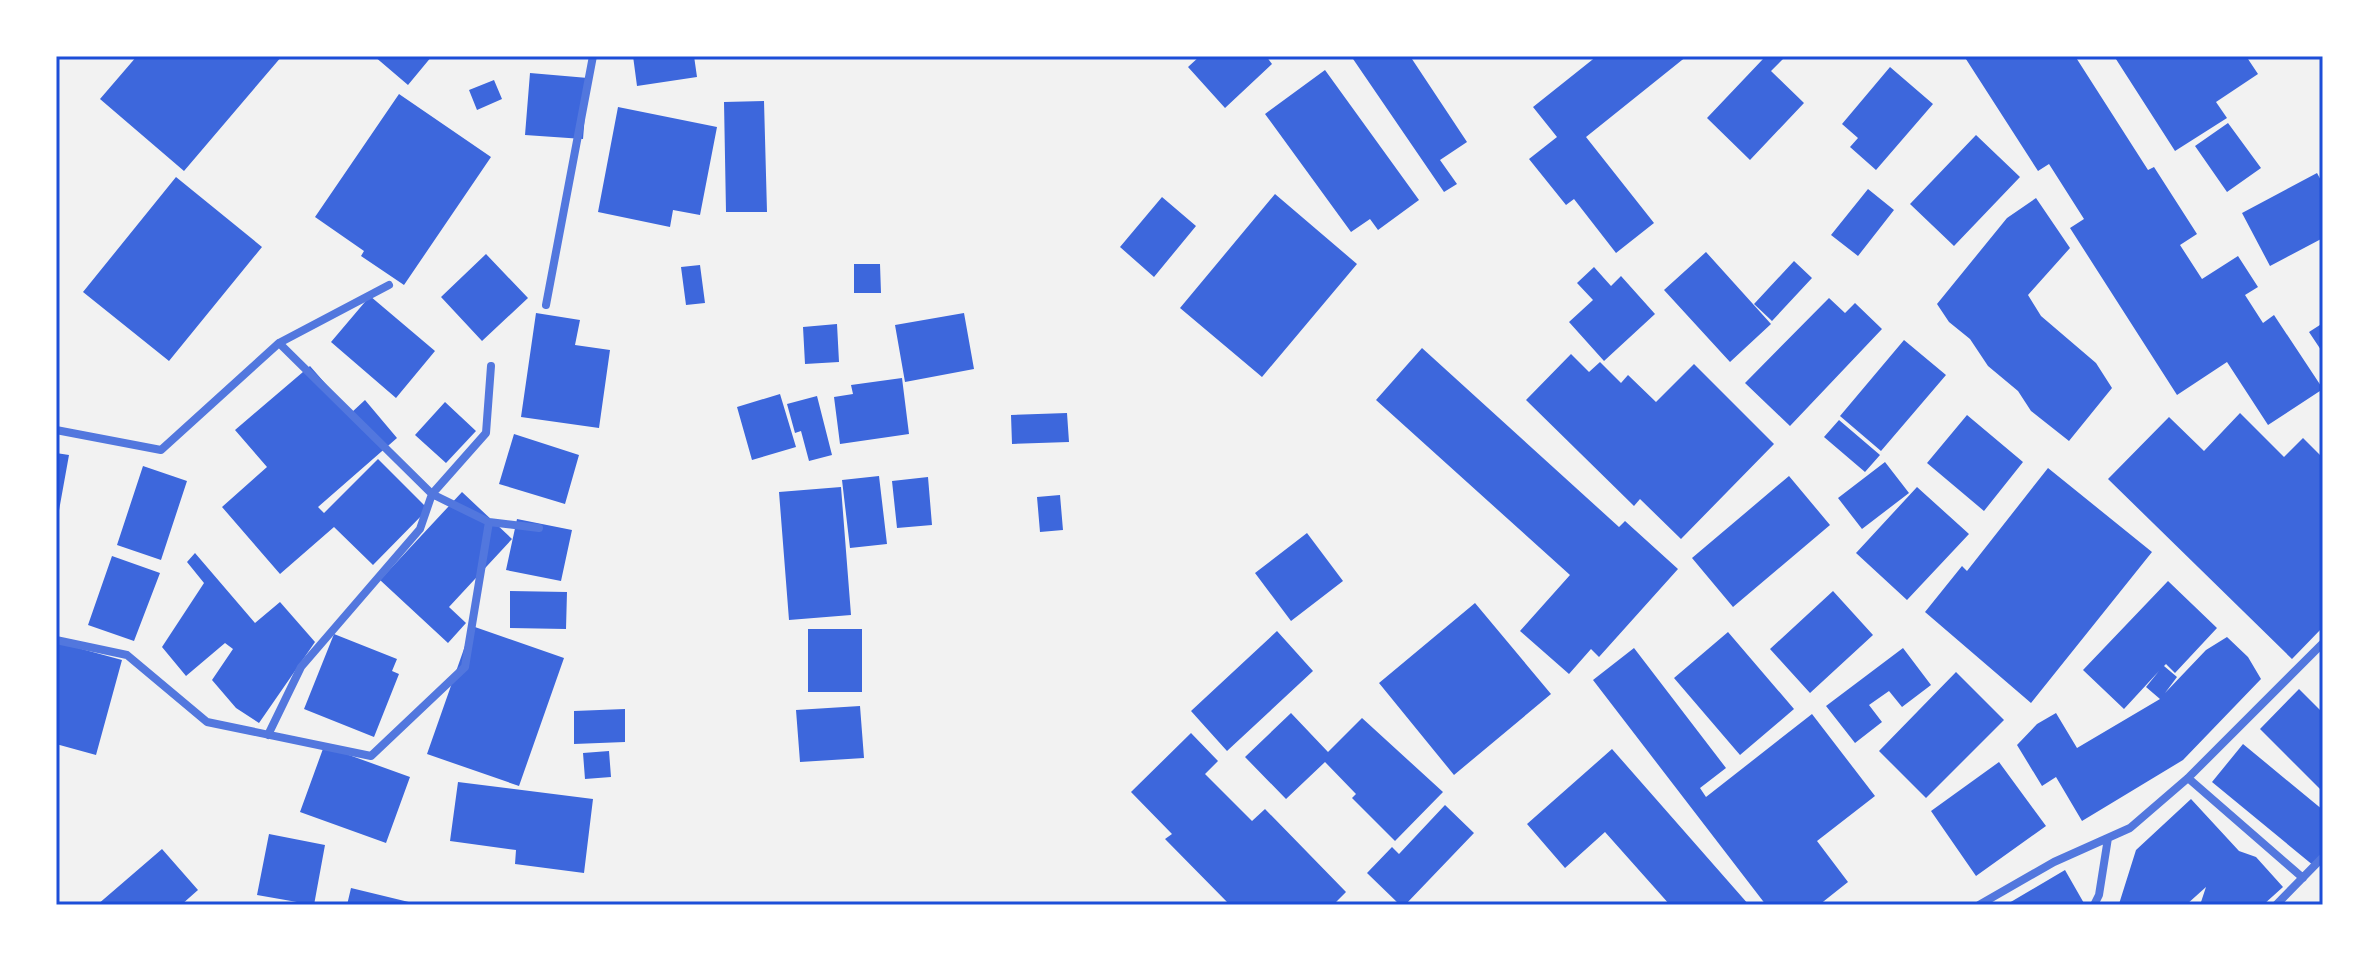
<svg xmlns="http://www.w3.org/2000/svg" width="2379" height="961" viewBox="0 0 2379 961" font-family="'Golos Text',sans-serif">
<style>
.building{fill:#3d67dc}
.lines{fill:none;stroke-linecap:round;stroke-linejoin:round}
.minor{stroke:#5277de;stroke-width:8}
.neatline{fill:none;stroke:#1d4ed8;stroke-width:3}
</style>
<rect width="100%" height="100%" fill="#f2f2f2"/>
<!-- building -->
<path class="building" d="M137 56H282L184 171 100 99Z
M374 56H432L408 85Z
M633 56H694L697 77 637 86Z
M1200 56H1266L1272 64 1225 108 1188 67Z
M1351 56H1410L1467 142 1440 160 1457 184 1444 192Z
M1597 56H1687L1586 137 1654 223 1616 253 1574 199 1566 205 1529 159 1557 137 1533 107Z
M1760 56H1786L1771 71 1804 103 1750 160 1707 118 1763 59Z
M1964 56H2075L2148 170 2154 167 2197 234 2180 245 2202 279 2238 256 2258 287 2245 295 2263 323 2274 315 2323 389 2268 425 2227 362 2177 395 2070 228 2084 219 2049 164 2038 171Z
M2114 56H2246L2258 74 2216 102 2227 118 2175 151Z
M1890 67 1933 104 1876 170 1850 147 1858 138 1842 124Z
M1325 70 1419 200 1378 230 1370 219 1351 232 1265 114Z
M530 73 588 78 583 139 525 135Z
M494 80 502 99 477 110 469 90Z
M399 94 491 157 404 285 361 256 364 251 315 217Z
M764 101 767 212H726L724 102Z
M618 107 717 127 700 215 673 210 670 227 598 212Z
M2228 123 2261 168 2227 192 2195 146Z
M1976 135 2020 177 1954 246 1910 204Z
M2317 173 2323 184V238L2270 266 2242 213Z
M176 177 262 247 169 361 83 292Z
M1868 189 1894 210 1858 256 1831 235Z
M1275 194 1357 264 1262 377 1180 308Z
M1162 197 1196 226 1154 277 1120 247Z
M2036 198 2070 248 2028 295 2041 316 2096 363 2112 388 2069 441 2031 411 2018 391 1988 366 1970 339 1949 322 1937 304 2007 218Z
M1706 252 1771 324 1730 362 1664 290Z
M486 254 528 298 482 341 441 297Z
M1794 261 1812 278 1772 321 1754 304Z
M854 264H880L881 293H854Z
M700 265 705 303 686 305 681 267Z
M1594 267 1611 286 1621 276 1655 314 1604 361 1569 322 1593 300 1577 283Z
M370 296 435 351 396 398 331 342Z
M1829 298 1845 313 1855 303 1882 329 1790 426 1745 383Z
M536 313 580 320 575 345 610 350 599 428 521 417Z
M964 313 974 369 905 382 895 325Z
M2323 323V353L2309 332Z
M837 324 839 362 805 364 803 327Z
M1904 340 1946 375 1881 451 1840 416Z
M1422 348 1619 527 1625 521 1678 569 1599 657 1591 649 1569 674 1520 631 1570 575 1376 400Z
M1571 354 1589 372 1600 362 1621 383 1628 375 1656 402 1694 364 1774 444 1681 539 1640 499 1634 506 1526 400Z
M310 366 351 413 365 400 397 438 318 507 324 513 378 459 428 509 373 565 334 527 280 574 222 507 267 467 235 430Z
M902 378 909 434 840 444 834 397 853 394 851 385Z
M780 394 796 447 752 460 737 407Z
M817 396 832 455 809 461 801 431 795 433 787 404Z
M445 402 476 431 446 463 415 435Z
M1067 413 1069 442 1012 444 1011 415Z
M2240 413 2284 457 2303 438 2323 458V627L2292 659 2108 479 2169 417 2204 451Z
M1967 415 2023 462 1984 511 1927 463Z
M1839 420 1880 455 1865 472 1824 437Z
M514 434 579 455 565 504 499 484Z
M56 453 69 455 58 516H56Z
M1885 462 1909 493 1862 529 1838 498Z
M143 466 187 481 161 560 117 545Z
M2048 468 2152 552 2031 703 1925 612 1962 566 1967 571Z
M879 476 887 544 850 548 842 480Z
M1789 476 1830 525 1733 607 1692 558Z
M928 477 932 525 897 528 892 481Z
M841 487 851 615 789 620 779 492Z
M1917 487 1969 534 1907 600 1856 553Z
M462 492 512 539 449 607 466 623 448 643 380 580Z
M1060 495 1063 530 1040 532 1037 497Z
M517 519 572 530 561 581 506 570Z
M1307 533 1343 581 1291 621 1255 573Z
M195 553 255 623 280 602 315 642 259 723 236 708 212 680 233 649 225 643 186 676 162 647 204 583 187 562Z
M112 556 160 573 134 641 88 625Z
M2168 581 2217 628 2175 673 2166 664 2164 666 2177 677 2165 693 2206 650 2227 637 2248 657 2261 679 2183 760 2082 821 2056 777 2042 786 2017 745 2037 724 2056 713 2077 748 2160 699 2146 687 2159 671 2124 709 2083 670Z
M510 591 567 592 566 629 510 628Z
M1833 591 1873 635 1810 693 1770 649Z
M1475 603 1551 694 1454 775 1379 683Z
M472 626 564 658 519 786 427 754Z
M808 629H862V692H808Z
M1277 631 1313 671 1227 751 1191 711Z
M1728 632 1794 709 1740 755 1674 678Z
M334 634 397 659 392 671 399 674 374 737 304 709Z
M56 642 122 660 96 755 56 744Z
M1634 648 1726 768 1700 788 1706 797 1812 714 1875 796 1817 841 1848 882 1819 905H1766L1593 680Z
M1903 648 1931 685 1902 707 1889 691 1869 705 1882 722 1855 743 1826 706Z
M1956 672 2004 720 1926 798 1879 751Z
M2299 689 2323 713V792L2260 729Z
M860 706 864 758 800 762 796 710Z
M625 709V742L574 744V711Z
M1291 713 1328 752 1362 718 1443 792 1395 841 1352 798 1356 794 1325 762 1286 799 1245 757Z
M1191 733 1218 761 1205 774 1252 821 1265 809 1346 892 1333 905H1230L1165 839 1172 834 1131 792Z
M2243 744 2323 810V855L2314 866 2212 782Z
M324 746 410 777 386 843 300 812Z
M1612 749 1749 905H1670L1605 832 1565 868 1527 824Z
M609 751 611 777 585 779 583 753Z
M1999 762 2046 826 1976 876 1931 811Z
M458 782 593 799 584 873 515 864 516 850 450 841Z
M2191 799 2239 851 2256 857 2283 887 2263 905H2200L2206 887 2186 905 2119 904 2136 850Z
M1445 805 1474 833 1405 905H1400L1367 873 1392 847 1399 854Z
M269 834 325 845 314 905 257 895Z
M162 849 198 890 181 905H97Z
M2065 870 2085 905H2010L2009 903Z
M351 888 417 904V905H347Z"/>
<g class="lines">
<!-- minor -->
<path class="minor" d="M546 305 593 56
M279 343 432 494 489 522 539 528
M56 430 161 450 279 343 389 285
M56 640 127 655 207 722 371 756 465 667 489 522
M268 735 301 667 420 529 432 494 486 433 491 366
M2188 778 2303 878
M1979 905 2054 862 2130 828 2188 778 2323 643
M2094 905 2099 895 2108 838
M2276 905 2323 857"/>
</g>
<!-- border -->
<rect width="2379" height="961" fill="none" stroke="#ffffff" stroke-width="116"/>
<rect x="58" y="58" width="2263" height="845" class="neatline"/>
</svg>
